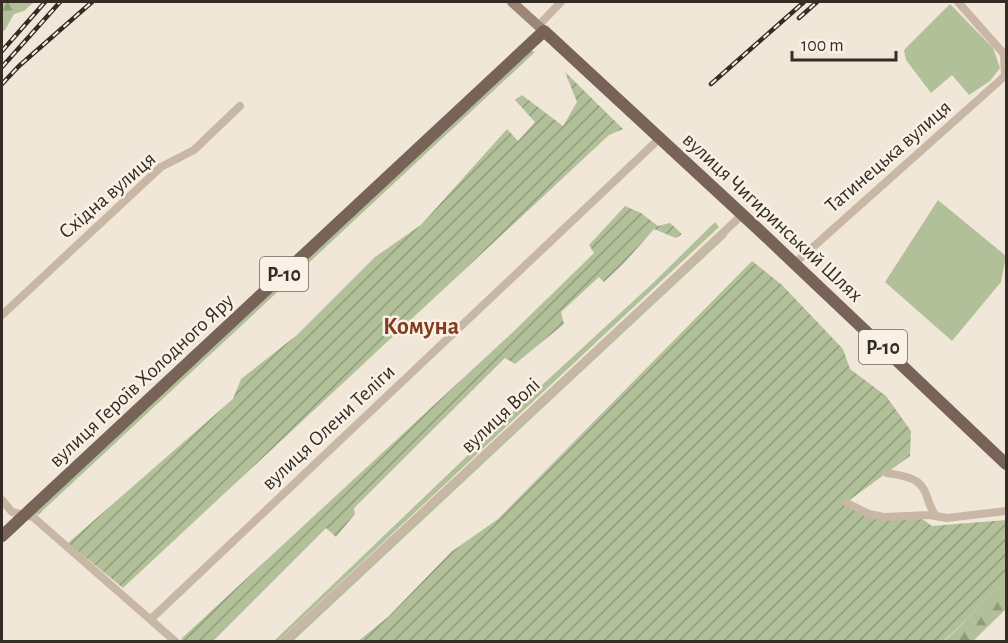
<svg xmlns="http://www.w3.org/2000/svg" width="1008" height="643" viewBox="0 0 1008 643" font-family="'Alegreya Sans',sans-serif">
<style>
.green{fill:#b1c099}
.forest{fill:url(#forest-firs)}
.garden{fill:url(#garden-furrows)}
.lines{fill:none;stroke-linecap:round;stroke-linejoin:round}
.street{stroke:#c9b7a5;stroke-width:8}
.secondary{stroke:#9d8677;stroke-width:10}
.primary{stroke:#776357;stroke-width:12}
.rail-casing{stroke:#352c26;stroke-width:4.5}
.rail{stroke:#f9f1e5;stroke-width:2;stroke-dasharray:7;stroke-linecap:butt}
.labels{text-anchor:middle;stroke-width:5;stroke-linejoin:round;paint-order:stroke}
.shield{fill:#f9f1e5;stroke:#70675f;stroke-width:1.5}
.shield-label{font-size:20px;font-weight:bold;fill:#352c26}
.street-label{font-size:21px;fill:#352c26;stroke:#f9f1e5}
.quarter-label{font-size:24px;font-weight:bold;fill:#843c1f;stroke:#f9f1e5}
</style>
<defs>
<pattern id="forest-firs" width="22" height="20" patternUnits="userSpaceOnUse" patternTransform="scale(1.5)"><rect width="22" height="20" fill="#b1c099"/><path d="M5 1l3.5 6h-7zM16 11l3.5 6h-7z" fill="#919c7d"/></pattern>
<pattern id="garden-furrows" width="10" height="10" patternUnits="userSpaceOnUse" patternTransform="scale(1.5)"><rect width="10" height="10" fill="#b1c099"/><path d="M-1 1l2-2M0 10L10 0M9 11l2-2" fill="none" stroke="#919c7d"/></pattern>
</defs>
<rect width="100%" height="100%" fill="#f1e7d9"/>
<!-- green -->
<path class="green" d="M950 4 993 48 1000 68 990 81 969 95 952 75 931 93 906 60 904 50Z
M938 200 1006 256 1001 282 952 341 885 282Z
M715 222 719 227 278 641H274L515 410 654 282Z
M725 233 727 236 293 641 286 642Z"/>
<!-- forest -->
<path class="forest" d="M2 2H34L24 11 14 14 5 30 2 32Z
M530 50 535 52 38 515 32 512Z
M1006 581V609L973 641 943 642C966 623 983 599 1006 581Z"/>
<!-- garden -->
<path class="garden" d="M565 72 623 129 609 135 123 588 68 543 233 399 241 379 297 335 375 257 421 225 507 129 518 141 535 122 515 100 522 95 563 126 577 102Z
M625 206 641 213 658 226 670 223 682 234 676 238 654 229 625 262 604 282 599 277 561 312 564 324 515 364 505 358 354 508 355 514 336 537 326 528 213 641H184L181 639 513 332 594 253 589 245Z
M752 261 782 285 843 349 850 369 886 396 911 431 910 456 844 504 872 518 908 520 921 518 932 526 1006 520V581C983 599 966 623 943 641L357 642 388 617 451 552 498 519Z"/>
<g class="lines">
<!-- street -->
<path class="street" d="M958 2 1004 54 1005 76
M538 26 561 2
M794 264 1006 75
M2 315 161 167 194 150 240 106
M887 473C903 476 920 477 926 494 929 503 930 508 936 516
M2 500 12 512 33 517 176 642
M847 503 869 514 884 517 929 515 947 518 1006 511
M151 619 660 138
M283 642 742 215"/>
<!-- secondary -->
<path class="secondary" d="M512 2 544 31"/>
<!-- primary -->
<path class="primary" d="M2 536 544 31 759 230 1006 464"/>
<defs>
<path id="rail" d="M799 18 817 2
M2 51 45 2
M2 67 60 2
M2 84 19 66 92 2
M711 84 804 2"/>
</defs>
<!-- rail casing -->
<use href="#rail" class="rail-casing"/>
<!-- rail -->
<use href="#rail" class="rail"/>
</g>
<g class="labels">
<!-- shield labels -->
<g class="shield">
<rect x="260" y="257" width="48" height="34" rx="4.5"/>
<rect x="859" y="330" width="48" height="34" rx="4.5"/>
</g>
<g class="shield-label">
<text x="284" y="281">Р-10</text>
<text x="883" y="354">Р-10</text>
</g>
<!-- street labels -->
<g class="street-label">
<text transform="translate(888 156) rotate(-41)" y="7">Татинецька вулиця</text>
<text transform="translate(107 195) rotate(-41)" y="7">Східна вулиця</text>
<text transform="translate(773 217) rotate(43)" y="7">вулиця Чигиринський Шлях</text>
<text transform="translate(141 380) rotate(-43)" y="7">вулиця Героїв Холодного Яру</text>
<text transform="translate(500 415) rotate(-43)" y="7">вулиця Волі</text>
<text transform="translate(328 427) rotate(-43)" y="7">вулиця Олени Теліги</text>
</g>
<!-- quarter labels -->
<g class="quarter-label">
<text x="421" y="334">Комуна</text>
</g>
</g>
<!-- border -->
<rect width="1008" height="643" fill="none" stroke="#352c26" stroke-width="6"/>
<!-- scale -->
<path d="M792 51v9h104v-9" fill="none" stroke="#352c26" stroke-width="3"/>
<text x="801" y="51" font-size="18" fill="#352c26" stroke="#f9f1e5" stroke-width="4.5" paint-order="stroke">100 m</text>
</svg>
